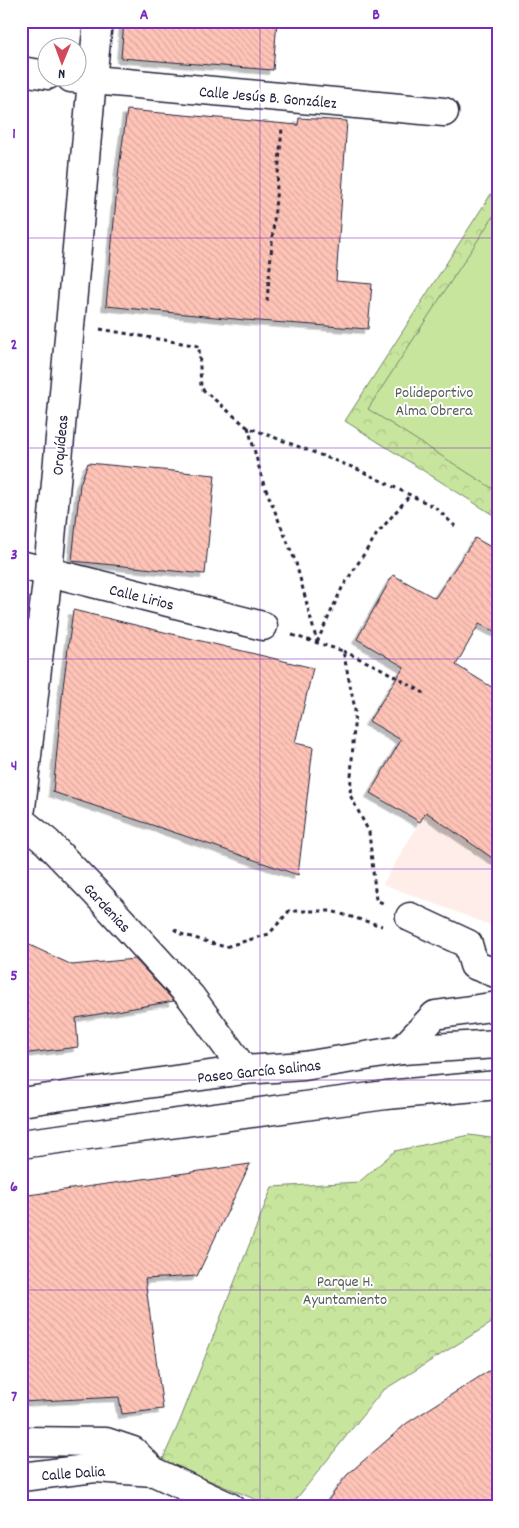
<svg xmlns="http://www.w3.org/2000/svg" width="519" height="1528" viewBox="0 0 519 1528" font-family="Dekko,sans-serif">
<style>
.built{fill:#ffede9}
.park{fill:url(#park-crowns);stroke:#75846c}
.pitch{fill:#c8e59d;stroke:#75846c}
.building{fill:url(#building-back-hatch);stroke:#22223b;filter:url(#shadow)}
.lines{fill:none;stroke-linecap:round;stroke-linejoin:round}
.street-casing{stroke:#22223b;stroke-width:31}
.secondary-casing{stroke:#22223b;stroke-width:31}
.path{stroke:#22223b;stroke-width:3;stroke-dasharray:4 4;stroke-linecap:butt}
.street{stroke:#fff;stroke-width:28}
.secondary{stroke:#fff;stroke-width:28}
.grid{fill:none;stroke:#7b2cbf;stroke-width:1;stroke-opacity:0.55}
.labels{text-anchor:middle;stroke-width:4;stroke-linejoin:round;paint-order:stroke}
.street-label{font-size:16px;fill:#22223b;stroke:#fff}
.park-label{font-size:16px;fill:#545c58;stroke:#fff}
.neatline{fill:none;stroke:#7b2cbf;stroke-width:2}
.grid-label{font-size:16px;text-anchor:middle;font-weight:bold;fill:#7b2cbf}
</style>
<defs>
<pattern id="park-crowns" width="20" height="18" patternUnits="userSpaceOnUse" patternTransform="scale(1.25)"><rect width="20" height="18" fill="#c8e59d"/><path d="M2 6a3 3 0 1 1 6 0M12 15a3 3 0 1 1 6 0" fill="none" stroke="#acc488"/></pattern>
<pattern id="building-back-hatch" width="6" height="6" patternUnits="userSpaceOnUse" patternTransform="scale(1.25)"><rect width="6" height="6" fill="#ffc4b7"/><path d="M-1 5l2 2M0 0l6 6M5-1l2 2" fill="none" stroke="#daa89e"/></pattern>
<filter id="shadow"><feDropShadow dx="-4.5" dy="4.5" stdDeviation="0" flood-color="#0004"/></filter>
</defs>
<rect width="100%" height="100%" fill="#fff"/>
<filter id="ink" filterUnits="userSpaceOnUse"><feTurbulence type="fractalNoise" baseFrequency=".02" numOctaves="2"/><feDisplacementMap in="SourceGraphic" scale="10" xChannelSelector="R" yChannelSelector="G"/><feConvolveMatrix kernelMatrix="1 2 1 2 8 2 1 2 1" color-interpolation-filters="sRGB"/></filter>
<g filter="url(#ink)">
<!-- built -->
<path class="built" d="M498 693V928L383 884 457 759Z"/>
<!-- park -->
<path class="park" d="M498 183V518L345 421Z
M469 1135 498 1139V1319L382 1391 290 1507H274L162 1461 179 1423 272 1187 359 1182 395 1151Z"/>
<!-- pitch -->
<path class="pitch" d="M498 209V492L368 409Z"/>
<!-- building -->
<path class="building" d="M124 21H277L273 70 121 58Z
M127 110 298 125 299 118 347 121 336 281 372 284 368 329 245 320 106 306 119 168Z
M88 463 215 475 205 574 72 561 80 484Z
M475 538 498 551V633L479 624 456 665 498 691V862L426 812 420 822 370 793 401 740 369 721 404 667 357 639 393 575 435 598Z
M73 610 313 668 295 743 313 747 298 875 185 836 53 792 63 687Z
M21 941 72 965 135 959 174 1001 76 1018 78 1047 21 1054Z
M250 1164 197 1276 145 1279 163 1409 122 1414 119 1397 21 1402V1196Z
M498 1365V1507H323L347 1475 407 1423Z"/>
<g class="lines">
<defs>
<path id="street" d="M21 71 48 75
M71 78 444 112
M21 565 263 626
M21 808 48 572 92 80 98 21
M21 821 47 842 97 894 191 997 244 1070
M410 917 468 944 474 965 498 974
M402 1050 435 1015 498 1006
M21 1441 106 1442 133 1451 154 1472
M21 1477 95 1468 154 1472 230 1507"/>
<path id="secondary" d="M21 1102 244 1070 304 1066 402 1050 498 1044
M21 1144 386 1095 498 1085"/>
</defs>
<!-- street casing -->
<use href="#street" class="street-casing"/>
<!-- secondary casing -->
<use href="#secondary" class="secondary-casing"/>
<!-- path -->
<path class="path" d="M267 301 282 128
M100 329 199 346 201 388 247 427 357 469 435 507 455 526
M248 427 263 482 296 563 317 642
M292 635 343 651 355 709 350 795 369 832 376 900 383 903
M317 642 342 588 377 534 410 495
M343 651 380 668 424 693
M174 929 181 934 225 947 269 934 289 911H331L382 926"/>
<!-- street -->
<use href="#street" class="street"/>
<!-- secondary -->
<use href="#secondary" class="secondary"/>
</g>
</g>
<!-- grid -->
<path class="grid" d="M260 21V1507M21 238H498M21 448H498M21 659H498M21 869H498M21 1080H498M21 1290H498"/>
<g class="labels">
<!-- street labels -->
<g class="street-label">
<text transform="translate(268 96) rotate(5)" y="6">Calle Jesús B. González</text>
<text transform="translate(59 445) rotate(-85)" y="6">Orquídeas</text>
<text transform="translate(142 596) rotate(14)" y="6">Calle Lirios</text>
<text transform="translate(108 907) rotate(47)" y="6">Gardenias</text>
<text transform="translate(259 1070) rotate(-6)" y="6">Paseo García Salinas</text>
<text transform="translate(73 1472) rotate(-4)" y="6">Calle Dalia</text>
</g>
<!-- park labels -->
<g class="park-label">
<text x="434" y="397">Polideportivo<tspan x="434" dy="18">Alma Obrera</tspan></text>
<text x="345" y="1286">Parque H.<tspan x="345" dy="18">Ayuntamiento</tspan></text>
</g>
</g>
<!-- margin -->
<rect width="519" height="1528" fill="none" stroke="#fff" stroke-width="55"/>
<!-- north arrow -->
<g transform="translate(62 62) rotate(181)"><circle r="24" fill="#ffffff" stroke="#a7a7b1"/>
<path d="M0-4L9 19L0 12L-9 19Z" fill="#d1495b"/>
<text y="-8" font-size="14" font-weight="bold" text-anchor="middle" fill="#22223b">N</text>
</g>
<rect x="28" y="28" width="464" height="1472" class="neatline"/>
<g class="grid-label">
<text x="144" y="19">A</text>
<text x="376" y="19">B</text>
<text x="14" y="138">1</text>
<text x="14" y="349">2</text>
<text x="14" y="559">3</text>
<text x="14" y="770">4</text>
<text x="14" y="980">5</text>
<text x="14" y="1191">6</text>
<text x="14" y="1401">7</text>
</g>
</svg>
